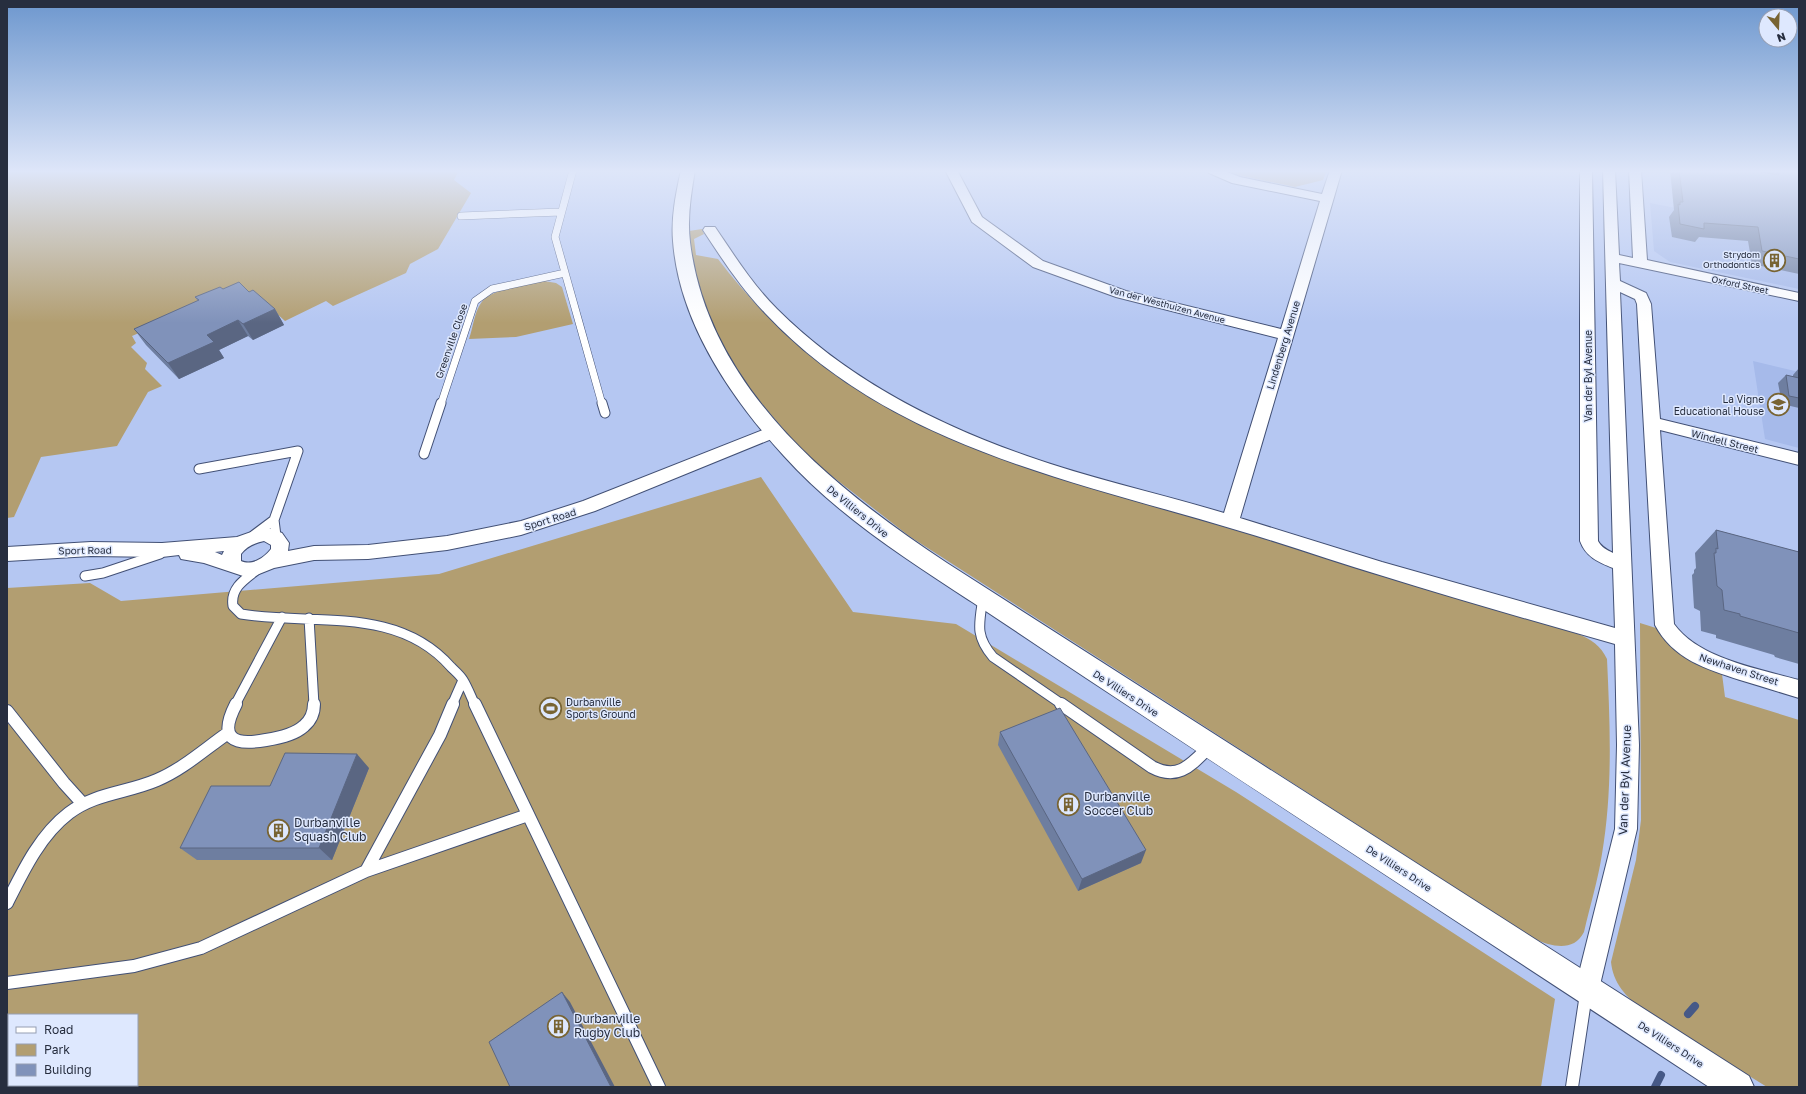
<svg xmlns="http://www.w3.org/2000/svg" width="1806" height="1094" viewBox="0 0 1806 1094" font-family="'Golos Text',sans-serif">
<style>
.built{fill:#a6baea}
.green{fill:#b29e71;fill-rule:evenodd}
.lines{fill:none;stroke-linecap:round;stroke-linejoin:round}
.stream{stroke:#465987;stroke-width:8}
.service-far2-casing{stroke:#425075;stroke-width:8}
.service-far1-casing{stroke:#425075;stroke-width:11}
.service-casing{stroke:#425075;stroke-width:14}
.minor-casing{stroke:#425075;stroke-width:2}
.tertiary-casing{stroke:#425075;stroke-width:2}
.service-far2{stroke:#fff;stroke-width:7}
.service-far1{stroke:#fff;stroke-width:9}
.service{stroke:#fff;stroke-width:12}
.minor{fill:#fff;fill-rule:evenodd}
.tertiary{fill:#fff;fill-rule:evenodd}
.wall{fill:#6e7ea0}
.shaded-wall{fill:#5a6682}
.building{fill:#8092ba;stroke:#5a6682}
.labels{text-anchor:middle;stroke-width:3;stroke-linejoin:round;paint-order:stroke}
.far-poi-label{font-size:9px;fill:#272e3f;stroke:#dee8fe;text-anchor:end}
.far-street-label{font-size:9px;fill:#272e3f;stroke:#dee8fe}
.street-label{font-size:10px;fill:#272e3f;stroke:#dee8fe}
.poi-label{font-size:10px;fill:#272e3f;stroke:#dee8fe;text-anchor:end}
.near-street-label{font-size:12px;fill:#272e3f;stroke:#dee8fe}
.near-poi-label{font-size:12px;fill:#272e3f;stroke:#dee8fe;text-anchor:start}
</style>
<rect width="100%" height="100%" fill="#b5c7f2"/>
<!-- built -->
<path class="built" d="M1650 203 1799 232V289L1670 262 1654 251Z
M1753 361 1799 372V448L1765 439Z"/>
<!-- green -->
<path class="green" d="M7 170H459L454 180 471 193 438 249 410 264 406 273 333 306 326 301 285 321 254 293 219 298 132 336 136 343 131 347 147 363 145 369 162 386 148 392 117 446 41 457 14 517 7 518Z
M1222 170H1327L1323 180 1295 187 1228 173Z
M702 229 704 234 694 239 696 255 718 259C758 311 805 358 861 392 922 431 986 453 1054 475 1108 492 1161 508 1215 524 1336 560 1457 597 1578 634 1591 639 1601 646 1607 659 1610 724 1613 789 1602 854 1598 880 1590 906 1584 932 1574 952 1552 947 1535 939L909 536 815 463 796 444 751 391 720 341 696 282 689 231Z
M544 281 556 283 562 287 573 324 516 337 469 339C473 328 474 313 481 303 491 288 527 285 544 281Z
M761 477 853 612 956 624 1236 792 1555 999 1541 1087H7V588L90 583 121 601 439 574ZM9 1015H137V1085H9Z
M1640 623 1656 628 1668 643 1694 663 1722 674 1725 697 1799 720V1087H1767L1643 1010C1626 997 1613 983 1611 962L1636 860 1641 820Z"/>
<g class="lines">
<!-- stream -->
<path class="stream" d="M1688 1014 1695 1006
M1655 1087 1661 1075"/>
<defs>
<path id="service-far2" d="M573 170 555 237 602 404
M461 216 561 212
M441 404 475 301 492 289 565 273"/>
<path id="service-far1" d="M602 403 605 413
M424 454 441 403
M199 469 298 451 274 520 276 536
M254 535 274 520
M258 569C245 579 230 588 233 606L241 614C313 626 397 605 451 667 455 671 460 675 463 680 468 688 471 697 475 705
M85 576 103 573 160 554
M983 598C979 624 975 636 993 657L1063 705
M309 618 314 705
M235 705 282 617
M452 705 463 680"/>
<path id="service" d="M236 704C218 739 233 746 266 740 279 738 294 735 304 726 310 721 314 713 314 704
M475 704 659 1087
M1061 704 1152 767C1178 781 1191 765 1209 747
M7 711 64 783 83 804
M366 871 440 735 453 704
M7 903C23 871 40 835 69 813 95 793 127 793 157 780 183 769 205 749 228 733
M7 983 134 966 201 948 366 871 528 815
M1572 1087 1586 994"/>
<path id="minor" d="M945 170H957L982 217 1043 261 1126 291 1281 329 1320 201 1232 183 1209 173 1207 170H1222L1240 177 1322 194 1330 170H1342L1240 518 1382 562 1615 628 1613 568C1598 562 1586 557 1580 541V170H1592L1598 541C1601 547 1607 550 1613 553L1603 170H1615L1619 255 1633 258 1629 170H1641L1647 260 1799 293V301L1619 263 1620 281 1646 293 1651 304 1660 419 1799 453V465L1660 430 1674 624C1699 659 1760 669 1799 680V698C1779 692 1760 686 1740 680 1706 669 1673 659 1655 625L1637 304 1635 299 1620 292 1639 745 1637 829 1599 989 1596 998 1587 1001 1578 998 1575 989 1615 829 1617 745 1615 644C1537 622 1460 600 1383 576 1335 562 1288 545 1240 531 1072 480 890 447 765 313 741 288 722 259 703 230L705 227H715C734 255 752 284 777 309 846 378 935 424 1027 456 1091 479 1158 493 1224 513L1278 338 1116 297 1033 267 972 222Z
M773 426 779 428 781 432 779 436 595 511 521 535 447 550 368 559 314 560 274 568 254 576 246 577 204 563 181 559 179 555 162 557 91 556 7 561V547L91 542 162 543 237 537 265 527 282 533 289 543 288 551 314 546 368 545 447 536 521 521 583 501ZM264 541 271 545V549C264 558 252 566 241 561V554C247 546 255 543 264 541ZM224 551 222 555 215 552Z"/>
<path id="tertiary" d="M681 170H695C691 194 687 218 690 242 708 388 833 488 947 563L1749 1076 1754 1087H1709C1502 950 1293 816 1086 678 1048 653 1010 627 972 602 906 559 837 515 784 456 731 398 679 322 673 241 671 217 676 193 681 170Z"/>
</defs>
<!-- service-far2 casing -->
<use href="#service-far2" class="service-far2-casing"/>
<!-- service-far1 casing -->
<use href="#service-far1" class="service-far1-casing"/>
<!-- service casing -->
<use href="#service" class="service-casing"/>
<!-- minor casing -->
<use href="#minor" class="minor-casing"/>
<!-- tertiary casing -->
<use href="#tertiary" class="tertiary-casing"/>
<!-- service-far2 -->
<use href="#service-far2" class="service-far2"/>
<!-- service-far1 -->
<use href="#service-far1" class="service-far1"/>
<!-- service -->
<use href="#service" class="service"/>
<!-- minor -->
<use href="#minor" class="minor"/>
<!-- tertiary -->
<use href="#tertiary" class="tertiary"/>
</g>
<!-- wall -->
<path class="wall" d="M1670 170H1750L1766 173V170H1799V274L1752 264 1748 241 1699 237 1695 242 1672 237 1669 217 1674 210Z
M223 289 249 292 275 309 284 325 253 340 248 336 219 350 224 358 179 379 146 345 134 329 198 301 195 297Z
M1799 368V408L1782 404 1778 383 1786 375 1793 377V375Z
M1716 530 1799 552V664L1775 657 1774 655 1716 638V635L1701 631 1700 611 1694 608 1692 575 1694 573V570L1696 568 1695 553Z
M1000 732 1141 863 1078 891 998 745Z
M369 768 332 860H197L180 848 270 786Z"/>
<!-- shaded-wall -->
<path class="shaded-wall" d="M275 309 284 325 253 340 243 324Z
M238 320 248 336 219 350 224 358 179 379 168 363 207 335Z
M357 754 369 768 332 860 319 848Z
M1146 850 1141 863 1078 891 1082 879Z
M562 992 570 1002 615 1087H611Z"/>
<!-- building -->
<path class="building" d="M1679 170H1750L1779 175 1778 170H1799V259L1762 251 1758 227 1704 223V229L1680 224 1678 204 1680 205V202H1683Z
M239 282 249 292 253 290 275 309 243 324 238 320 207 335 214 342 168 363 134 329 199 300 195 297 220 287 223 289Z
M1786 375 1799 378V398L1789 396Z
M1716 530 1799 552V633L1740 616V614L1724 610 1722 590 1717 586 1714 553H1716V548L1718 549Z
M1060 708 1146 850 1082 879 1000 732Z
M285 753 357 754 319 848H180L211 786H270Z
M562 992 611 1087H510L489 1042Z"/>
<!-- sky -->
<linearGradient id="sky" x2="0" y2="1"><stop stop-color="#6d97ce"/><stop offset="0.53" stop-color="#dee6f9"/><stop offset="1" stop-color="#dee6f9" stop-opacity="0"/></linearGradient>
<rect width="1806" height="323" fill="url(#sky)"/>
<!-- icons -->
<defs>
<symbol id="building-ring" viewBox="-11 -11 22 22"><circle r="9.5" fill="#dee8fe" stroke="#786433" stroke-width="1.5"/><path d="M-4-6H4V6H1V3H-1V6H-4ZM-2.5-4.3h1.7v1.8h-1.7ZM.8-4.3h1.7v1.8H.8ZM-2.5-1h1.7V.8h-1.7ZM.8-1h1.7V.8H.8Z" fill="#786433"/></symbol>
<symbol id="school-ring" viewBox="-11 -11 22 22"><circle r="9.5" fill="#dee8fe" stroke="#786433" stroke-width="1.5"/><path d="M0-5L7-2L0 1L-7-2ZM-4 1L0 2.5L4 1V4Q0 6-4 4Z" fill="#786433"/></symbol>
<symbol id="stadium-ring" viewBox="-11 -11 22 22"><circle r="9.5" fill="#dee8fe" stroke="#786433" stroke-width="1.5"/><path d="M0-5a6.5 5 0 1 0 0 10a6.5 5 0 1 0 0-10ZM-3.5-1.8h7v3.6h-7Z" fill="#786433"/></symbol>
</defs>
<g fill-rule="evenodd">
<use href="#building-ring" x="1762" y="248" width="25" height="25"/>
<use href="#school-ring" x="1766" y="392" width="25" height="25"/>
<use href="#stadium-ring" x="538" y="696" width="25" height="25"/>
<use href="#building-ring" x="1056" y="792" width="25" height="25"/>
<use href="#building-ring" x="266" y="818" width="25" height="25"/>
<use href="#building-ring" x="546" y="1014" width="25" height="25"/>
</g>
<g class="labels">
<!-- far-poi labels -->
<g class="far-poi-label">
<text x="1760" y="258">Strydom<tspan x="1760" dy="10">Orthodontics</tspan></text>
</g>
<!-- far-street labels -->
<g class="far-street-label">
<text transform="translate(1740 285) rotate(12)" y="3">Oxford Street</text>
<text transform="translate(1167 305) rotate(15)" y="3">Van der Westhuizen Avenue</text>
</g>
<!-- street labels -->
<g class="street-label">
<text transform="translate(451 341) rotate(-71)" y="4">Greenville Close</text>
<text transform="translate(1283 345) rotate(-73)" y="4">Lindenberg Avenue</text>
<text transform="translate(1588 376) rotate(-90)" y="4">Van der Byl Avenue</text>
<text transform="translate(1725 441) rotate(14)" y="4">Windell Street</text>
<text transform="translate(858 511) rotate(39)" y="4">De Villiers Drive</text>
<text transform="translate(550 519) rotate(-17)" y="4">Sport Road</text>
<text transform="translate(85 550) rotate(-1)" y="4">Sport Road</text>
<text transform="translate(1739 669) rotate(18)" y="4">Newhaven Street</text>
<text transform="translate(1126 693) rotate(33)" y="4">De Villiers Drive</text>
<text transform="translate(1399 868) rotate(33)" y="4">De Villiers Drive</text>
<text transform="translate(1671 1044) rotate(33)" y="4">De Villiers Drive</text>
</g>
<!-- poi labels -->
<g class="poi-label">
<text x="1764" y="403">La Vigne<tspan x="1764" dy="12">Educational House</tspan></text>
<text x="566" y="706" text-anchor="start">Durbanville<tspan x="566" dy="12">Sports Ground</tspan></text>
</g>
<!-- near-street labels -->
<g class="near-street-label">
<text transform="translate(1625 780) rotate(-88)" y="4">Van der Byl Avenue</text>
</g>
<!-- near-poi labels -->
<g class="near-poi-label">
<text x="1084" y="801">Durbanville<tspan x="1084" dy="14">Soccer Club</tspan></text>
<text x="294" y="827">Durbanville<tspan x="294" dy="14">Squash Club</tspan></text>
<text x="574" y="1023">Durbanville<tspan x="574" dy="14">Rugby Club</tspan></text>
</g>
</g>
<!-- border -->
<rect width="1806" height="1094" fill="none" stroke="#272e3f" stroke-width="16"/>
<!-- legend -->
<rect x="8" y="1014" width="130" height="72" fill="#dee8fe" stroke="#959eb2"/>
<rect x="16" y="1027" width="20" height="6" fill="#ffffff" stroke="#959eb2"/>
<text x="44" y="1034" font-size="12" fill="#272e3f">Road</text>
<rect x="16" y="1044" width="20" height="12" fill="#b29e71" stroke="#959eb2"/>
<text x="44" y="1054" font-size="12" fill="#272e3f">Park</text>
<rect x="16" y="1064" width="20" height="12" fill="#8092ba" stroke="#959eb2"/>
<text x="44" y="1074" font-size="12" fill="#272e3f">Building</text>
<!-- north arrow -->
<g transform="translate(1778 28) rotate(161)"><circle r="19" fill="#dee8fe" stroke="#959eb2"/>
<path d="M0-3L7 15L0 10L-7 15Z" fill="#786433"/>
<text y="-6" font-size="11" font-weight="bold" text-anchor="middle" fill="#272e3f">N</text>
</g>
</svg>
